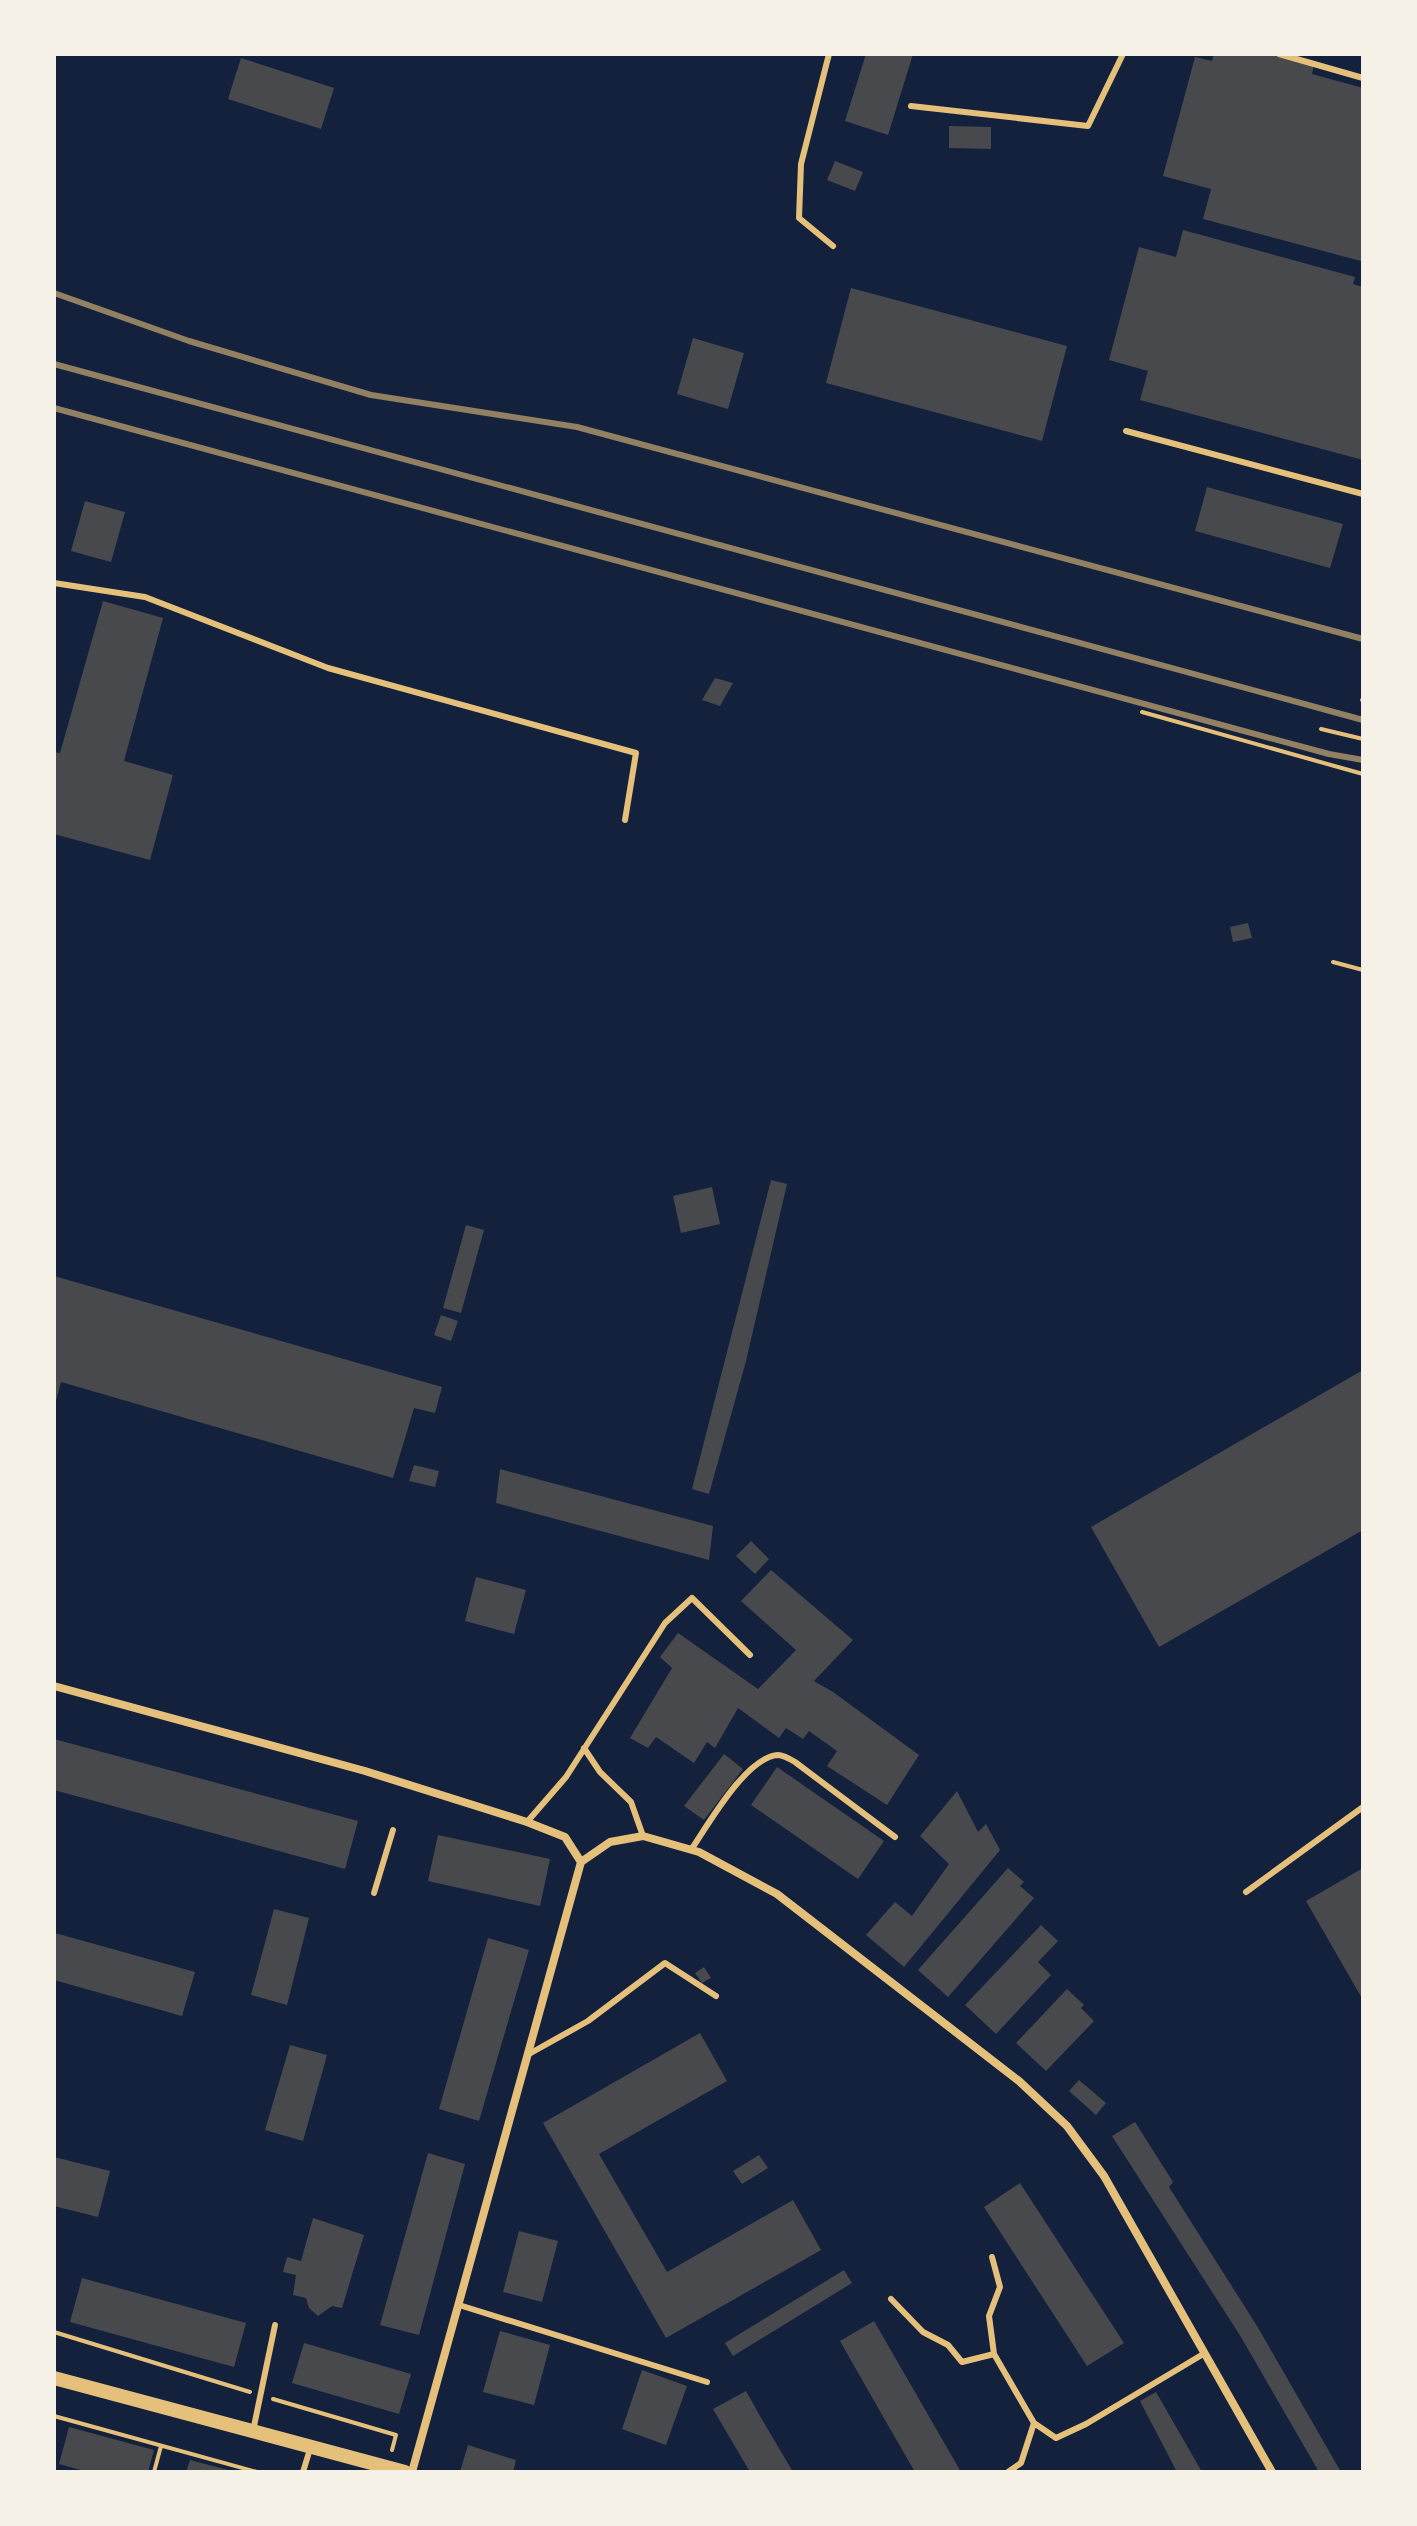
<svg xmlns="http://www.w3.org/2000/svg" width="1417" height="2526" viewBox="0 0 1417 2526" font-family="'Roboto Serif',serif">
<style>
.building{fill:#48494c}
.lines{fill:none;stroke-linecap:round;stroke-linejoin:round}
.path{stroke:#e5c07b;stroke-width:4}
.service{stroke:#e5c07b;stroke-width:6}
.minor{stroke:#e5c07b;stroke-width:8}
.tertiary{stroke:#e5c07b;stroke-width:14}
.rail{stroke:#918062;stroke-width:6}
</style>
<rect width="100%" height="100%" fill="#14213d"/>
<!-- building -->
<path class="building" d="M866 54H913L888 135 845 121Z
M1214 54H1272L1314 65 1312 74 1363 88 1361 261 1203 219 1211 189 1163 176 1195 57 1212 61Z
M241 58 334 88 321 129 228 99Z
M949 126 991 127V149L949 148Z
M835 161 863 172 855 191 827 180Z
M1183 230 1355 277 1353 284 1363 287V460L1140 400 1148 371 1109 360 1139 247 1176 257Z
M851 288 1067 346 1042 441 826 383Z
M693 338 744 353 728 409 677 394Z
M1207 487 1343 524 1330 568 1195 531Z
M85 501 125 512 111 562 71 551Z
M103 601 163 618 124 761 173 775 150 860 54 834V752L60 753Z
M715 678 733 683 720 706 702 700Z
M1248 923 1252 938 1233 942 1230 927Z
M771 1180 787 1184 746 1361 709 1494 692 1489Z
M712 1187 720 1224 681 1233 673 1196Z
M466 1225 484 1230 461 1313 443 1308Z
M54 1276 442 1387 435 1413 414 1408 393 1478 61 1382 54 1408Z
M441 1315 458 1321 451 1341 434 1335Z
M1363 1370V1530L1159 1647 1091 1527Z
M414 1465 439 1471 435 1487 409 1481Z
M500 1469 713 1526 709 1560 496 1503Z
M751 1541 769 1559 755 1574 736 1556Z
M771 1570 853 1640 814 1681 833 1692 919 1755 887 1805 827 1766 837 1751 809 1731 803 1739 786 1728 779 1738 738 1708 715 1748 707 1742 694 1763 656 1737 648 1748 630 1738 672 1668 660 1657 678 1633 758 1689 796 1650 741 1601Z
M476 1577 526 1590 514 1634 465 1621Z
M54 1739 358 1821 345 1869 54 1790Z
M724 1754 743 1769 704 1820 684 1806Z
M777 1767 884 1841 858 1879 751 1805Z
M957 1791 978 1832 986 1824 1000 1850 904 1967 866 1935 895 1902 912 1916 949 1864 920 1836Z
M438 1835 550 1859 540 1906 428 1881Z
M1008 1868 1024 1882 1020 1886 1034 1898 948 1997 918 1970Z
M1363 1868V2000L1306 1901Z
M274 1909 309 1918 287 2005 251 1995Z
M1041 1925 1058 1941 1038 1962 1051 1975 996 2034 965 2005Z
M55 1933 195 1972 182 2016 54 1980Z
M488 1938 529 1950 479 2121 439 2109Z
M704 1967 711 1978 702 1983 695 1973Z
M1067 1989 1084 2005 1081 2008 1094 2021 1046 2071 1016 2043Z
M700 2033 727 2081 599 2154 667 2272 793 2200 821 2250 666 2338 543 2123Z
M290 2045 327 2055 303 2141 265 2130Z
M1079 2080 1106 2103 1096 2115 1069 2091Z
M1135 2122 1173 2182 1169 2187 1257 2326 1341 2472H1319L1241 2337 1112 2136Z
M428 2153 465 2164 419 2335 380 2325Z
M759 2155 768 2168 742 2184 733 2171Z
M54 2157 110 2171 98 2217 54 2206Z
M1020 2183 1124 2343 1087 2366 984 2207Z
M313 2218 364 2235 342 2308 332 2306 318 2316 309 2308 306 2298 293 2295 296 2275 283 2272 287 2257 301 2261Z
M519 2231 558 2241 542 2302 503 2292Z
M844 2270 852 2283 733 2356 725 2343Z
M82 2278 246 2323 234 2367 70 2322Z
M874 2321 961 2472H915L885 2420 840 2341Z
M500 2331 550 2345 534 2405 483 2392Z
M304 2343 411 2374 399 2414 292 2383Z
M642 2370 687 2386 666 2445 622 2429Z
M746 2391 760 2416 793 2472H750L713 2409Z
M1156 2392 1202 2472H1177L1140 2401Z
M69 2427 154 2450 148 2472H88L59 2464Z
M468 2445 516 2460 513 2472H460Z
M190 2460 232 2471V2472H186Z"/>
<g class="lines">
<!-- path -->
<path class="path" d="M1362 700H1363
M1142 712 1363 774
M1321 729 1363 739
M1333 962 1363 970
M54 2332 250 2392
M273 2399 396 2435 392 2450
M54 2416 257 2472
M154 2472 161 2446"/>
<!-- service -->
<path class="service" d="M829 54 801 164 799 218 833 246
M1279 54 1363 78
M911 106 1088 126 1123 54
M1126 431 1363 494
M54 583 145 597 328 668 636 753 625 820
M584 1748 600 1772 631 1802 643 1836
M527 1822 566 1777 665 1623 692 1598 750 1655
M691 1850C708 1825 746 1757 778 1755 783 1755 790 1759 795 1762L895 1837
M1246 1892 1363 1807
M374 1893 393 1830
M529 2054 588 2021 665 1963 716 1996
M992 2257 1000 2287 989 2316 994 2354 1034 2423 1056 2438 1086 2424 1205 2353
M891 2299 923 2332 948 2345 962 2362 994 2354
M459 2305 707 2382
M253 2431 275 2325
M303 2472 310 2449
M1008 2472 1021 2463 1034 2423"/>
<!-- minor -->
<path class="minor" d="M54 1686 365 1771 527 1822 565 1837 581 1862
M581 1862 610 1842 643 1836 699 1852 777 1894 1019 2081 1067 2126 1104 2176 1272 2472
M412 2472 581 1862"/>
<!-- tertiary -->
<path class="tertiary" d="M54 2378 405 2472"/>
<!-- rail -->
<path class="rail" d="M54 293 189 341 371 395 577 427 1363 639
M54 364 1363 720
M54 408 1329 754 1363 760"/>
</g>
<!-- border -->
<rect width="1417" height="2526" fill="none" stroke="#f6f1e7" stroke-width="112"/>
</svg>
